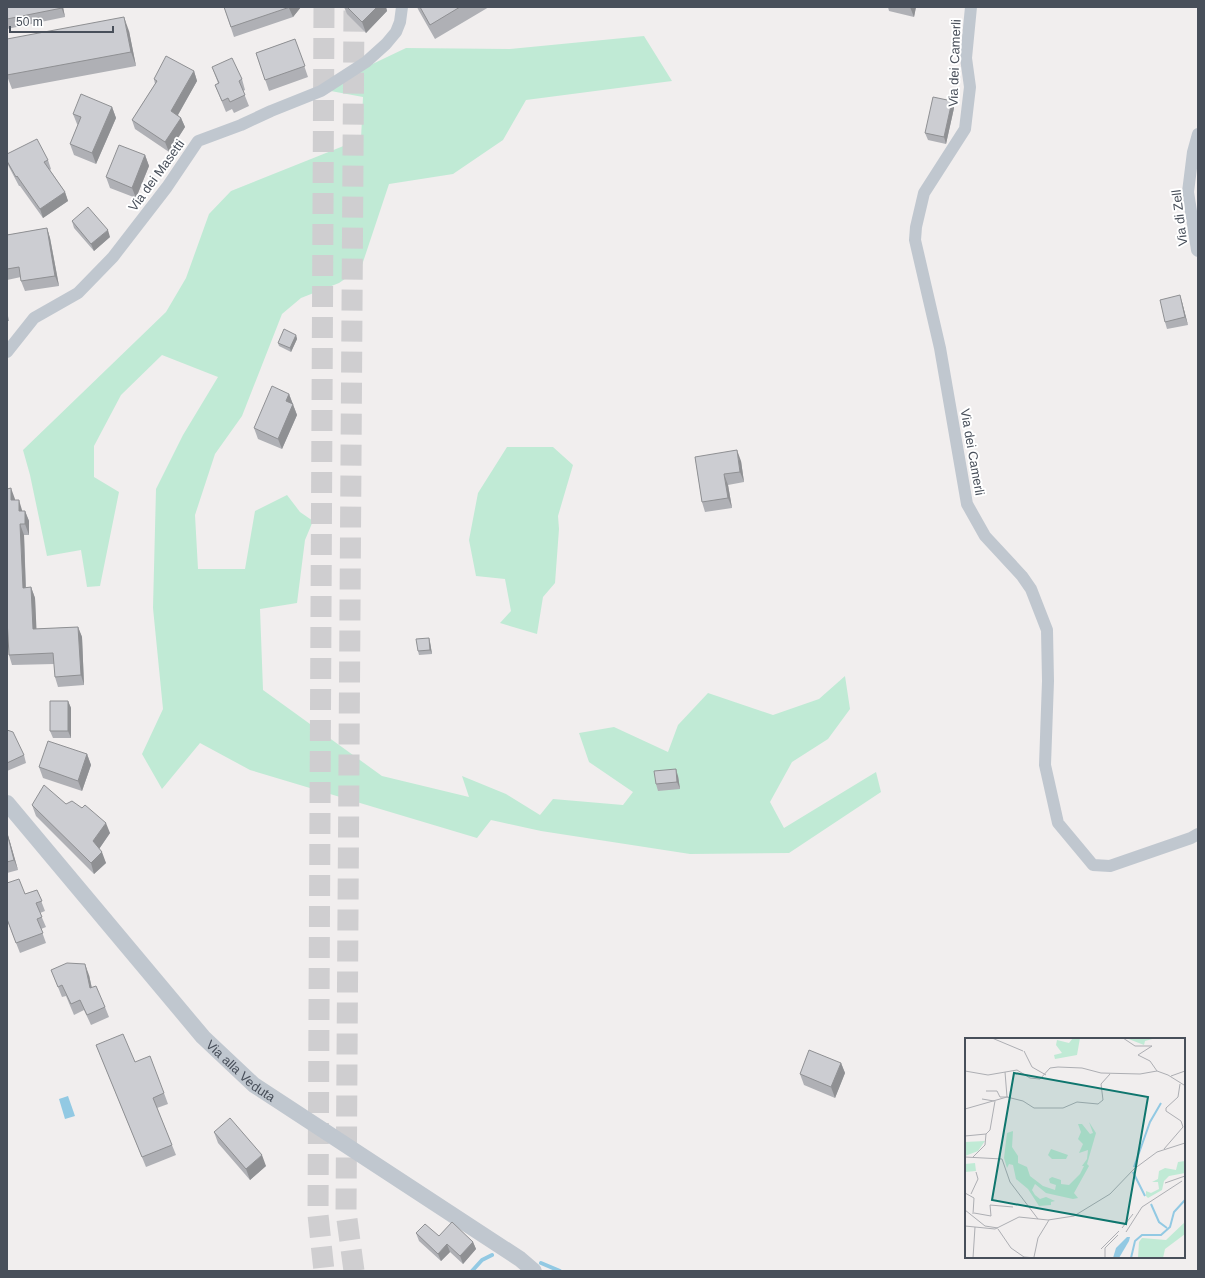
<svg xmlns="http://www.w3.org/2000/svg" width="1205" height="1278" viewBox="0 0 1205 1278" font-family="Arial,sans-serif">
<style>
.green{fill:#c0ead5}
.water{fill:#92c9e3}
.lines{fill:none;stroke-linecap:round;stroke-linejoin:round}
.stream{stroke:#92c9e3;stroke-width:4}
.trunk-tunnel{stroke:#cfced0;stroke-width:21;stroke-dasharray:21 10;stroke-linecap:butt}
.minor{stroke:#c0c7cf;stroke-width:12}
.tertiary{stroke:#c0c7cf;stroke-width:16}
.wall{fill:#afb0b5}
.shaded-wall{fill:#8f9093}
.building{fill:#cccdd2;stroke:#8f9093}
.labels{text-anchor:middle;stroke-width:4;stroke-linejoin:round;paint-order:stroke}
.street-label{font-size:13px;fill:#484f5a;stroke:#fff}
.inset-river{fill:none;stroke:#92c9e3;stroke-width:2}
.inset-road{fill:none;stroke:#adaeb3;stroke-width:1}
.view{fill:#0f766e;fill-opacity:0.15;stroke:#0f766e;stroke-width:2}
.inset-edge{fill:none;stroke:#484f5a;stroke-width:2}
</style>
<rect width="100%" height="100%" fill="#f1eeee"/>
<!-- green -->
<path class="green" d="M644 36 672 81 526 100 503 140 453 174 389 184 361 268 339 283 301 298 282 314 242 416 215 454 195 515 198 569H245L255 511 287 495 300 512 313 521 305 540 297 603 260 609 263 690 382 776 469 797 462 776 506 794 540 815 553 799 623 805 633 792 589 762 579 733 614 727 668 752 678 725 708 693 773 715 819 699 845 676 850 709 828 739 792 762 770 802 784 828 876 772 881 792 789 853 690 854 541 831 491 820 477 838 250 770 200 743 162 789 142 754 163 709 153 608 156 489 183 435 218 377 162 355 121 395 94 446V477L119 492 100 586 87 587 81 550 47 556 30 475 23 450 166 312 186 278 209 214 231 191 361 139 363 97 320 89 406 48 510 49Z
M507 447H553L573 465 558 516 559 529 555 583 543 597 537 634 500 623 511 611 505 579 476 576 469 540 478 493Z"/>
<!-- water -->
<path class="water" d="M68 1096 75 1116 65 1119 59 1099Z"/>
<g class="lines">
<!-- stream -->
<path class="stream" d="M541 1263 560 1271
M472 1271 482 1260 492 1255"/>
<!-- trunk-tunnel -->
<path class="trunk-tunnel" d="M324 7 318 1215 324 1271
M354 1271 346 1212 354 7"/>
<!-- minor -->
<path class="minor" d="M971 7 966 58 970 87 965 129 924 193 916 227 915 240 940 348 967 504 985 536 1022 576 1031 589 1047 630 1048 681 1045 765 1058 823 1093 865 1110 866 1191 838 1198 834
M1198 134 1193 152 1188 192 1197 250 1198 251
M7 352 34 318 78 293 113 257 167 187 198 141 241 125 271 111 321 91 366 62 386 44 396 32 400 22 402 7"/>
<!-- tertiary -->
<path class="tertiary" id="s1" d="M7 803 203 1037 254 1085 520 1259 534 1271"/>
</g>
<!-- wall -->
<path class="wall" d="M7 7H63L65 17 7 29Z
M224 7H301L293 17 234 37Z
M344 7H386L387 11 366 33 347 14Z
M417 7H489L435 39 419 11Z
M888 7H916L914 17 889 11Z
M129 31 136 66 12 89 7 76V39Z
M295 39 308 77 269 91 256 53Z
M212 67 242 79 245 90 243 91 249 106 234 113 232 109 226 112 215 85 218 83Z
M194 71 197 81 178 115 181 118 185 127 169 152 135 129 132 120 155 84 154 79Z
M952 101 954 108 946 144 928 140 925 133Z
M112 107 116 118 96 164 74 155 70 144 78 125 77 124 73 114Z
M7 154 48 160 51 169 50 170 65 192 68 201 43 218 20 186H19L8 165Z
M145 155 149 166 136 198 110 188 106 177Z
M72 221 110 237 94 251 74 228Z
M47 228 50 238 59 286 25 291 21 281V277L7 280V235Z
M1182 302 1188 325 1167 329 1165 322Z
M7 311 9 321H7Z
M296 335 297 339 291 352 279 346 278 343Z
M289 394 297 415 282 449 258 439 254 428Z
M695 457 741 461 744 482 728 485 732 508 705 512 702 502Z
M15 499V500L22 511H25L29 521V535H24L26 588 31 587 35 598 36 629 78 627 82 637 84 685 58 687 55 677 54 664 12 665 9 655Z
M429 638 430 642 432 654 419 655 418 651Z
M68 701 71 708V738H53L50 731Z
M7 730 24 755 26 763 7 771Z
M87 754 91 765 82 791 43 778 39 767Z
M678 776 680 789 658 791 656 784Z
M66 804 82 808 110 833 99 849 106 863 94 874 36 816 32 805Z
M7 833 10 842 18 870 7 873Z
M37 890 45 911 40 913 46 927 41 929 46 943 20 953 7 920 25 894Z
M51 970 89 975 92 988 105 1007 109 1017 91 1025 84 1010 74 1015 66 996 62 997Z
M96 1045 135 1062 164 1093 168 1104 157 1108 176 1155 146 1167Z
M841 1063 845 1073 835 1098 804 1085 800 1074Z
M214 1132 266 1166 250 1180 218 1143Z
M416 1233 439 1236 473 1242 476 1249 463 1264 450 1252 441 1261 419 1241Z"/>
<!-- shaded-wall -->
<path class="shaded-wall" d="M61 7H63L65 17Z
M290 7H301L293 17 289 8Z
M377 7H386L387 11 366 33 362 22Z
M910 7H916L914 17Z
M124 17 129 31 136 66 131 52Z
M194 71 197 81 175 120 171 111Z
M952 101 954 108 946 144 944 137Z
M112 107 116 118 96 164 92 153Z
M181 118 185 127 169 152 165 142Z
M145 155 149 166 136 198 132 188Z
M65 192 68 201 43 218 40 209Z
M47 228 50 238 59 286 55 276Z
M108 230 110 237 94 251 91 244Z
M1180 295 1182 302 1188 325 1185 317Z
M296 335 297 339 291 352 290 348Z
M289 394 297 415 282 449 278 439 286 401Z
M737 450 741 461 744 482 740 472Z
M724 474 728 485 732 508 728 498Z
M11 488 15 499V510L11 500Z
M19 500 22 510 23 521 19 511Z
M25 511 29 521V535L25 524Z
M20 524 24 535 26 598 23 588Z
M31 587 35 598 37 639 33 629Z
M78 627 82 637 84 685 81 675Z
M429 638 430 642 432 654 430 650Z
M68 701 71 708V738L68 731Z
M87 754 91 765 82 791 78 781Z
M676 769 678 776 680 789 677 782Z
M106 823 110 833 97 852 93 841Z
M7 833 10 842 18 870 14 860Z
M102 852 106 863 94 874 91 863Z
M85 964 89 975 94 999 90 988Z
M841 1063 845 1073 835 1098 831 1087Z
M262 1155 266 1166 250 1180 246 1169Z
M473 1242 476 1249 463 1264 460 1256Z
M447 1244 450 1252 441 1261 438 1254Z"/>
<!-- building -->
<path class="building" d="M7 7H61L62 8 7 19Z
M224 7H290L231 27Z
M347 7H377L362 22Z
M420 7H460L430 25Z
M124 17 131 52 7 75V39Z
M295 39 305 66 265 80 256 53Z
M166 56 194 71 171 111 181 118 165 142 132 120 157 81 154 79Z
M232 58 242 79 239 81 245 95 230 102 228 98 222 101 215 85 219 83 212 67Z
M81 94 112 107 92 153 70 144 81 117 73 114Z
M933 97 952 101 944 137 925 133Z
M37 139 48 160 44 162 65 192 40 209 17 176 16 177 7 161V154Z
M119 145 145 155 132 188 106 177Z
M88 207 108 230 91 244 72 221Z
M47 228 55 276 21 281 19 267 7 269V235Z
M1180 295 1185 317 1165 322 1160 300Z
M284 329 296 335 290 348 278 343Z
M272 386 289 394 286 401 293 404 278 439 254 428Z
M737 450 740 472 724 474 728 498 702 502 695 457Z
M11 488V500H19V511H25V524H20L23 588 31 587 33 629 78 627 81 675 55 677 53 653 9 655 7 619V489Z
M429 638 430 650 418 651 416 639Z
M50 701H68V731H50Z
M7 730 13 732 24 755 7 763Z
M48 741 87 754 78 781 39 767Z
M676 769 677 782 656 784 654 771Z
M44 785 66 804 72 801 82 808 85 805 106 823 93 841 102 852 91 863 32 805Z
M7 833 14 860 7 862Z
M19 879 25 894 37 890 42 901 36 903 42 917 37 919 43 933 16 943 7 919V883Z
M67 963 85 964 90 988 96 986 105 1007 87 1015 80 1000 71 1004 62 985 58 987 51 970Z
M123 1034 135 1062 150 1056 164 1093 153 1098 172 1145 142 1157 96 1045Z
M809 1050 841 1063 831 1087 800 1074Z
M230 1118 262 1155 246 1169 214 1132Z
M452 1222 473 1242 460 1256 447 1244 438 1254 416 1233 425 1224 439 1236Z"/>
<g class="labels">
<!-- street labels -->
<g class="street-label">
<text transform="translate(954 63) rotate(-88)" y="5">Via dei Camerli</text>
<text transform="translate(156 175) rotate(-54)" y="5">Via dei Masetti</text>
<text transform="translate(1179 218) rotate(-97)" y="5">Via di Zell</text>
<text transform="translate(973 452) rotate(80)" y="5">Via dei Camerli</text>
<text dy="5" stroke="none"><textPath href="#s1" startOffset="356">Via alla Veduta</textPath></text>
</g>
</g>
<!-- overview -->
<g transform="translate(965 1038)">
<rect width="220" height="220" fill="#f1eeee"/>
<path d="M108 0H115L112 17 90 21 89 17 97 15 91 7 92 2 104 5ZM161 0 185 1 191 0 180 3 179 7ZM124 84 131 95 122 126 124 128 109 155 113 160 108 161 81 155 70 146 67 152 70 157 75 161 81 159 90 163 86 164V167L74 168 63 151 51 141 48 127 44 126 42 130 39 120 42 95 48 93 47 109 53 118V125L62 129 65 138 78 148 90 152 91 147 85 145 84 141 87 139 96 142V146L104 147 115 136 119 128H117L122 121 123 112 114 115 118 106 113 101 116 94 113 86H117L125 96 128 95ZM20 103 13 113 0 118V104ZM86 111 103 117 101 121H87L83 117ZM220 123V135L204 138 199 143 197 152 183 160 181 158V153L186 155 194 151 193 144H187L193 141 194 133 200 130 211 132 213 124ZM10 125 11 133 0 134V126ZM220 184V196L200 211 198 220H173L174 204 177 200 201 202Z" fill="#c0ead5"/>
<path d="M162 199H165L164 203 154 220H148L151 210Z" fill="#92c9e3"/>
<path class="inset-river" d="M169 129 185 84 196 65M168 134 180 158M186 166 194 184 202 190M166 220 170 203 177 197H196L205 189 209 174 220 162"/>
<path class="inset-road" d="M27 0 58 13M158 0 170 8H187L173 17 185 23 192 33M59 13 67 29 81 37M0 33 23 37 52 32 65 40 75 41 85 30 93 29 117 30 136 35 175 36 192 33 203 37 219 47M206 38 220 33M21 53H32L35 59H43M42 59 58 63 69 70H98L112 64 133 66 138 62 136 46 145 36M17 61 29 63M0 71 42 59 40 34M21 96 25 92 30 63M0 98 21 96M199 111 218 89 216 83 201 73V70L213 59 215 46M0 119 37 121 45 144 73 181M8 119 20 107 21 96M200 145 220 138M0 155 9 160 8 176M6 156 13 141 11 134M0 172 20 188 33 190M9 175 26 178 25 167 48 169M0 188 30 191M157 190 168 176M30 191 54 179 83 182 109 178 145 156 169 131 192 114 220 105M33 191 46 210 59 219 71 220M161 194 177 169 217 143M136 211 154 193M69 219 73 200 84 182M8 220 10 189M140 220V210L153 197"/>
<path class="view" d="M49 35 183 59 161 186 27 162Z"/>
<rect width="220" height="220" class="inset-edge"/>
</g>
<!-- border -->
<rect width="1205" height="1278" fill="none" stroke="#484f5a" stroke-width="16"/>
<!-- scale -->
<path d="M10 26v6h103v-6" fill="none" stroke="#484f5a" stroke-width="2"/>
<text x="16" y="26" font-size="12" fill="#484f5a" stroke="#ffffff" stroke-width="3" paint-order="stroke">50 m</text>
</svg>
